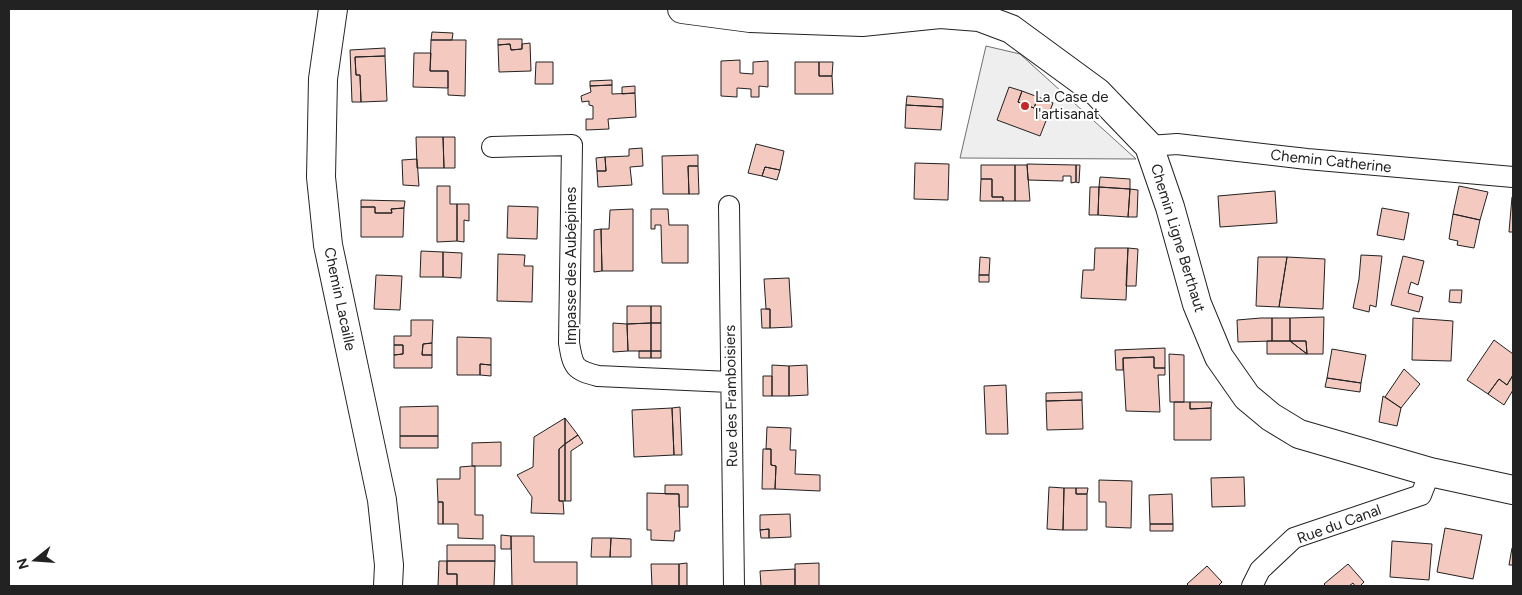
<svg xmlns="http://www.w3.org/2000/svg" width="1522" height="595" viewBox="0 0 1522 595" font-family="Figtree,sans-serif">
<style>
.garden{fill:#eee;stroke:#6f6f6f}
.building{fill:#f3c9c0;stroke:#222}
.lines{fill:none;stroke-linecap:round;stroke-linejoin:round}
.street-casing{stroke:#222;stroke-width:22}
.secondary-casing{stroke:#222;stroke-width:30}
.street{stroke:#fff;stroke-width:20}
.secondary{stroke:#fff;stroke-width:28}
.poi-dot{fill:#c62828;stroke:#fff;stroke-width:2}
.labels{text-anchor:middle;stroke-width:4;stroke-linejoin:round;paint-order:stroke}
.poi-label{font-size:15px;fill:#222;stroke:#fff;text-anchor:start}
.street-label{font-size:15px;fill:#222;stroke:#fff}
</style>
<rect width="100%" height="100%" fill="#fff"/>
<!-- garden -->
<path class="garden" d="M986 46 1020 54 1136 159 960 158Z"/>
<!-- building -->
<path class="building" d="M432 32 453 33 452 40H431Z
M498 39H522V49L511 50 510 44 498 45Z
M431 40H466L465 96 448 95V71H430Z
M530 43 531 71 499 72 498 45 510 44 511 50 522 49V44Z
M385 48V56L355 57 356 75H360L361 102H352L350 50Z
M414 53H431L430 71H448V88L413 87Z
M385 56 387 101 361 102 360 75H356L355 57Z
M740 60V73L753 74V62L768 61V87L759 86V97H751V89L737 88V97L721 96V61Z
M536 62H553V84H535Z
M795 62H819V76H832L833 94H795Z
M819 62H833L832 76H819Z
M612 80V85L590 86V81Z
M612 85V94L635 93 636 117 608 119 609 129 586 130V119H593V106L589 105V101L582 102 581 96 591 92 590 86Z
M635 86V93L622 94V87Z
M1009 87 1022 91 1018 102 1034 108 1038 97 1053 103 1040 136 997 120Z
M1022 91 1038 97 1034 108 1018 102Z
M907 96 943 99V107L906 105Z
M906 105 943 107 941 130 905 128Z
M416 137H443L444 168H417Z
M443 137H455V168H444Z
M756 144 784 151 780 170 765 167 762 176 748 173Z
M642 148 643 166 630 167 632 185 598 187 597 171H606L605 157 629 156V149Z
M698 155V166H688L689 194H663L662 156Z
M605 157 606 171H597L596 158Z
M417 159 419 186 403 185 402 160Z
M915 163 949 164 948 200 914 199Z
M1027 164 1076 165V182L1071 183V176H1063V181L1028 180Z
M981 165H1015V201H1003V197H992V179H981Z
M1015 165H1027L1030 201H1015Z
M1076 165H1080L1079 183 1076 182Z
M688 166H698L699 194H689Z
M765 167 780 170 777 180 762 176Z
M1100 177 1130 179V189L1099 187Z
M981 179H992V197H1003V201H980Z
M437 186H450V204H457V241L437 242Z
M1459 186 1488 192 1480 220 1453 214Z
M1090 187H1099L1098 215H1089Z
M1099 187 1130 189 1128 217 1098 215Z
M1130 189 1138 190 1137 217H1128Z
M1275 191 1277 223 1220 227 1218 196Z
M1512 197H1513V232H1509Z
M361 200 405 201 404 208 391 209 392 213H375V207H361Z
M457 204H469V221L464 220V242L457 241Z
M508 206 538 207 537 239 507 238Z
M361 207H375V213H392L391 209 404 208 403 237H361Z
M1382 208 1409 213 1404 240 1377 235Z
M633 209V271H602L601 229H609L610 210Z
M651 209H668L669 225H688V263H662L661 225H655V229H651Z
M1453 214 1480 220 1474 248 1457 245 1458 241 1449 239Z
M601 229 602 271 594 272V230Z
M1095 248H1128L1126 300 1081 298 1083 270H1094Z
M1128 248 1138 249 1136 286H1126Z
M421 251 443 252V277H420Z
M443 252 462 253 461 278 443 277Z
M498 254 525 255 524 266H533L532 302 497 301Z
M1361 255 1382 256 1376 307 1370 305 1369 312 1353 308 1359 279Z
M1403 256 1424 261 1418 285 1411 282 1408 293 1423 297 1419 312 1391 305Z
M980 257 990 258 989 275H979Z
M1258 257H1287L1279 307 1256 306Z
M1287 257 1325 259 1323 309 1279 307Z
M376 275 402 276 400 310 374 309Z
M979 275H989V282H979Z
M789 278 792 327 770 328V309H766L764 279Z
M1450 290H1462L1461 303 1449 302Z
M627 306H651V323L627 324Z
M651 306H661V323H651Z
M761 309H770V328H762Z
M1324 317 1323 354H1307L1306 341H1290V318Z
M1261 318H1272V341L1238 342 1237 320Z
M1272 318H1290V341H1272Z
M1413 318 1453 321 1451 361 1412 360Z
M411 320H433L432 343 423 344 422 355H432V368H394V355L403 354V345H394V336H411Z
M613 323 627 324 628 351 613 352Z
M651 323H661V351H651Z
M651 323V351H628L627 324Z
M457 337 491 338V365L480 364V375H457Z
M1494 340 1513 354V375L1507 385 1499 379 1488 394 1467 380Z
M1267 341H1290L1307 354H1267Z
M1290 341H1306L1307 354Z
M432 343V355H422L423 344Z
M394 345H403V354L394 355Z
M1165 348V368H1154V357L1123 358V370H1116L1115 350Z
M1332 349 1366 355 1361 383 1327 378Z
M639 351H651V358H639Z
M651 351H661V358H651Z
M1169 354 1184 355V402H1170Z
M1154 357V368H1165V375H1158L1160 412 1126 411 1123 358Z
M480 364 491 365V376L480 375Z
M772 365 789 366V396H772Z
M807 365 808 395 789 396V366Z
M1404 369 1420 384 1401 408 1385 397Z
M1513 375V390L1504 405 1488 394 1499 379 1507 385Z
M763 376H772V396H763Z
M1327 378 1361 383 1360 392 1325 387Z
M1006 385 1008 434H986L984 386Z
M1082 392V400L1046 401V393Z
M1383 396 1401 408 1397 426 1379 422Z
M1082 400 1083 429 1047 430 1046 401Z
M1174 402H1190V409L1211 408V440H1174Z
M1190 402H1212L1211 408 1190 409Z
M438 406V436H400V407Z
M680 407 682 455H674L672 408Z
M672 408 674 455 634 457 632 410Z
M565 418V444L559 449V501H563L564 514 531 513 532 497 517 475 533 467 534 437Z
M565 418 578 435 565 444Z
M767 427 791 428 790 450H796L795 474 820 475V491L775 489 776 466 771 465V449H766Z
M578 435 583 443 571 451V501H565V444Z
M400 436H438V448H400Z
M501 442V466H472V443Z
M565 444V501H559V449Z
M763 449H771V465L776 466 775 489H762Z
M472 466H475V515H483V539L458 538V524H443V502H438L437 479H460V467Z
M1244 477 1245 506 1212 507 1211 478Z
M1099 480 1132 481 1131 528 1106 527V502H1099Z
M665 485H688V507H679V494H665Z
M1049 487 1064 488 1063 530 1047 529Z
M1064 488H1076V494H1087V530H1063Z
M1076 488H1088L1087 494H1076Z
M647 493 679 494 680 531H675L674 541 651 540V530H647Z
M1172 494 1173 524H1150L1149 495Z
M438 502H443V524H438Z
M790 514 791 537 769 538V529L760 530V515Z
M1150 524H1173V531H1150Z
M1445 528 1482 535 1473 579 1437 572Z
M769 529V538H761L760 530Z
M501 535 511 536V549H501Z
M511 536H534V562H577V586H512Z
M592 538H611L610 557H591Z
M611 538 631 539V557H610Z
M1392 541 1432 544 1429 580 1390 577Z
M447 545H495V561H447Z
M1512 548H1513V565H1509Z
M439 561H447V574H457V586H438Z
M447 561H495L494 586H457V574H447Z
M687 563V586H679V564Z
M819 563V586H795V564Z
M651 564H679V586H652Z
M1348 564 1364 582 1360 586H1355L1353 583 1349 586H1326L1324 584Z
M1207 566 1222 582 1218 586H1189L1187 584Z
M795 569V586H761L760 571Z"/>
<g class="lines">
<defs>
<path id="street" d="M1149 146 1177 144 1307 159 1513 177
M492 147 572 145 569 343C573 367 574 370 598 376L730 382
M729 206 734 586
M1252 586 1260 570 1294 538 1421 495 1430 472"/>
<path id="secondary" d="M333 9 323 79 321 177 328 245 382 500 389 565 388 586
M682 9 750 18 862 22 940 14 979 17 1011 29 1097 92 1149 146 1170 207 1197 304 1219 357 1247 397 1271 417 1299 434 1430 472 1513 490"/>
</defs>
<!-- street casing -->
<use href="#street" class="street-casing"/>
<!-- secondary casing -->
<use href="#secondary" class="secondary-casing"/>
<!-- street -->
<use href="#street" class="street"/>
<!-- secondary -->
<use href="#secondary" class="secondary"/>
</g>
<!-- markers -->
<circle class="poi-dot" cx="1025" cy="106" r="5"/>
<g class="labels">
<!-- poi labels -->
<g class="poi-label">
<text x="1035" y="102">La Case de<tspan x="1035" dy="17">l'artisanat</tspan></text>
</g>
<!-- street labels -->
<g class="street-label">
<text transform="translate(1331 161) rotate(6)" y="5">Chemin Catherine</text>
<text transform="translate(1178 238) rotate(73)" y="5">Chemin Ligne Berthaut</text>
<text transform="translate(571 266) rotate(-90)" y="5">Impasse des Aubépines</text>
<text transform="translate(340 299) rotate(78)" y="5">Chemin Lacaille</text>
<text transform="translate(731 396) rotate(-91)" y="5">Rue des Framboisiers</text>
<text transform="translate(1339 524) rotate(-20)" y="5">Rue du Canal</text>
</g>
</g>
<!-- border -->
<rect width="1522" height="595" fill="none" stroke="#222222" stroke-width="20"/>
<!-- north arrow -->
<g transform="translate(35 560) rotate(253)" stroke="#ffffff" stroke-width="4" paint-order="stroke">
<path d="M0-4L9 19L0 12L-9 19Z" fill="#222222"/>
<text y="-8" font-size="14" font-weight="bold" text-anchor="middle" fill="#222222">N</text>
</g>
</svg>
